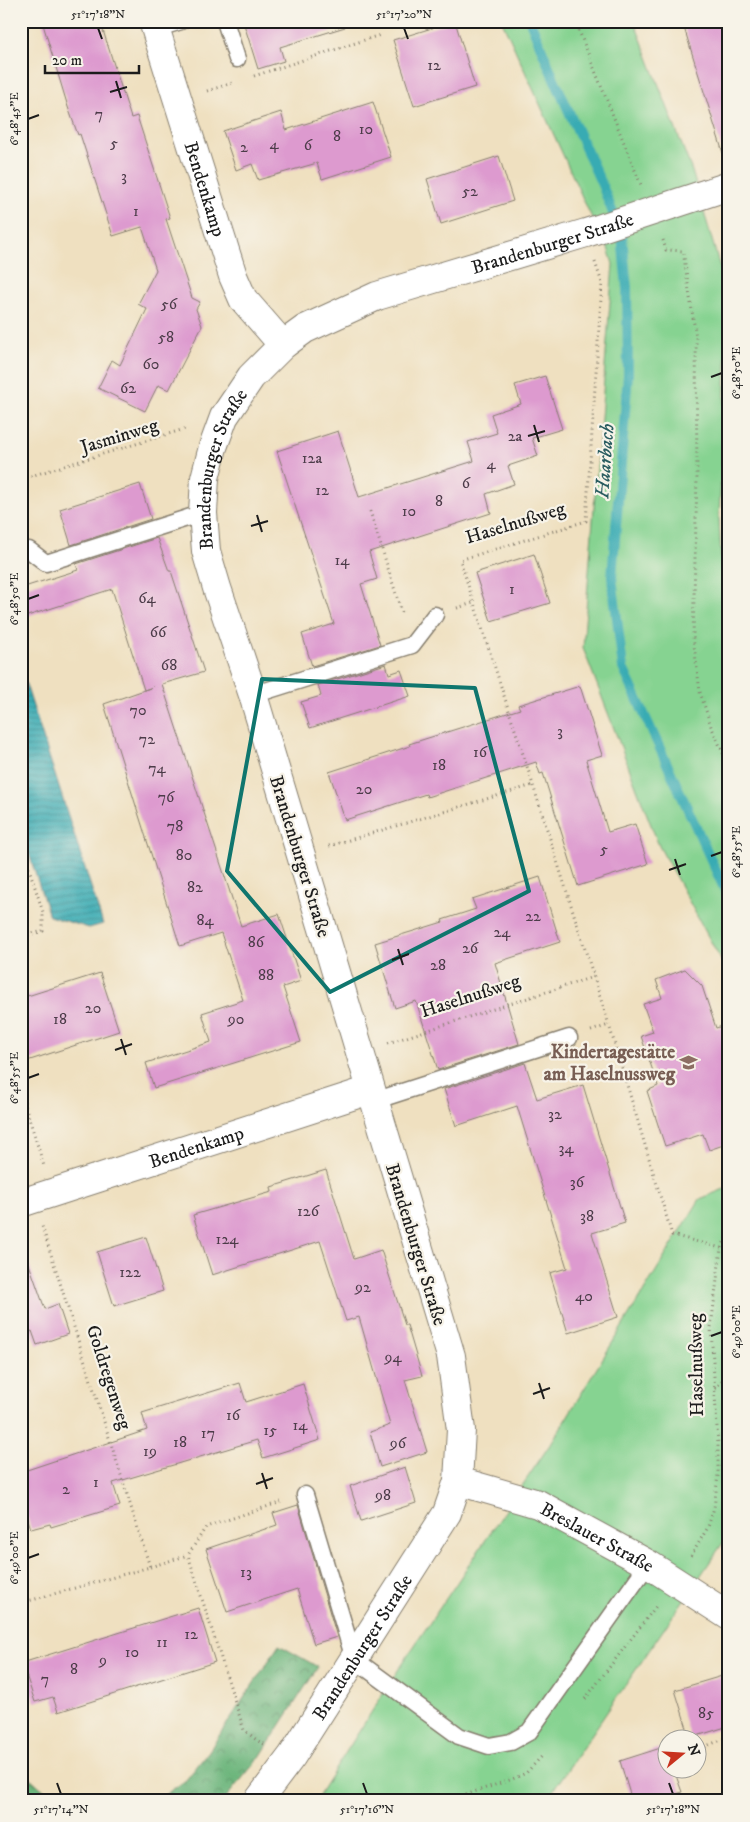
<svg xmlns="http://www.w3.org/2000/svg" width="750" height="1822" viewBox="0 0 750 1822" font-family="'IM FELL DW Pica',serif">
<style>
.grass{fill:#86d391;stroke:#517856}
.forest{fill:url(#forest-crowns);stroke:#44684c}
.water{fill:url(#water-rules);stroke:#2a6468}
.lines{fill:none;stroke-linecap:round;stroke-linejoin:round}
.stream{stroke:#39abb3;stroke-width:10}
.building{fill:#dd9acf}
.service-casing{stroke:#867e6e;stroke-width:19}
.minor-casing{stroke:#867e6e;stroke-width:30}
.path{stroke:#867e6e;stroke-width:3;stroke-dasharray:1 4;stroke-linecap:butt}
.service{stroke:#fff;stroke-width:16}
.minor{stroke:#fff;stroke-width:28}
.marked{fill:none;stroke:#0f766e;stroke-width:4;stroke-linejoin:round}
.ticks{fill:none;stroke:#1c1c1c;stroke-width:2}
.labels{text-anchor:middle;stroke-width:4.5;stroke-linejoin:round;paint-order:stroke}
.number-label{font-size:16px;fill:#4c3c49}
.street-label{font-size:19px;fill:#1c1c1c;stroke:#f7f3e8}
.education-label{font-size:19px;font-weight:bold;fill:#785e54;stroke:#f7f3e8;text-anchor:end}
.water-label{font-size:20px;font-style:italic;fill:#295c60;stroke:#f7f3e8}
.neatline{fill:none;stroke:#1c1c1c;stroke-width:2}
.ticks-label{font-size:12px;text-anchor:middle;fill:#1c1c1c}
</style>
<defs>
<pattern id="forest-crowns" width="20" height="18" patternUnits="userSpaceOnUse" patternTransform="scale(1.25)"><rect width="20" height="18" fill="#6cb57b"/><path d="M2 6a3 3 0 1 1 6 0M12 15a3 3 0 1 1 6 0" fill="none" stroke="#589264"/></pattern>
<pattern id="water-rules" width="6" height="5" patternUnits="userSpaceOnUse" patternTransform="scale(1.25)"><rect width="6" height="5" fill="#39abb3"/><path d="M0 2.5h6" fill="none" stroke="#2f8a91"/></pattern>
</defs>
<rect width="100%" height="100%" fill="#f7f3e8"/>
<filter id="ink" filterUnits="userSpaceOnUse"><feTurbulence type="fractalNoise" baseFrequency=".02" numOctaves="2"/><feDisplacementMap in="SourceGraphic" scale="10" xChannelSelector="R" yChannelSelector="G"/><feConvolveMatrix kernelMatrix="1 2 1 2 8 2 1 2 1" color-interpolation-filters="sRGB"/></filter>
<filter id="wash" filterUnits="userSpaceOnUse"><feTurbulence type="fractalNoise" baseFrequency=".0096" numOctaves="4" result="noise"/><feDisplacementMap in="SourceGraphic" scale="20" xChannelSelector="R" yChannelSelector="G"/><feGaussianBlur stdDeviation="1.12" result="paint"/><feColorMatrix in="noise" values="0 0 0 0 0 0 0 0 0 0 0 0 0 0 0 0 0 1.4 0 .05"/><feComposite in="paint" operator="in"/></filter>
<g filter="url(#wash)">
<rect width="100%" height="100%" fill="#efe0c0"/>
<!-- grass -->
<path class="grass" d="M502 21H634L692 171 729 298 719 518 727 690 729 694V975L659 846 583 648 613 264 608 248 589 212Z
M729 1187V1534L546 1801H315L400 1667 553 1440 700 1199Z"/>
<!-- forest -->
<path class="forest" d="M279 1645 318 1667 260 1757 223 1801H156L186 1780 209 1751Z
M21 1770 56 1801H21Z"/>
<!-- water -->
<path class="water" d="M21 669 103 924 89 928 49 916 21 829Z"/>
<g class="lines">
<!-- stream -->
<path class="stream" d="M530 21 552 74 602 185 622 236 627 288 628 374 612 577 623 668 729 899"/>
</g>
<g id="blocks">
<!-- building -->
<path class="building" d="M42 21H100L131 118 137 116 170 218 166 219 192 298 200 302 196 309 202 326 169 390 158 385 145 411 98 388 112 360 120 365 134 336 147 309 138 304 156 270 142 227 113 236 80 134 78 135 68 107Z
M243 21H344L345 27 280 47 284 61 258 69Z
M455 21 475 87 414 106 393 40Z
M682 21H729V152L723 153Z
M373 102 391 157 322 179 317 163 258 180 252 164 236 170 223 131 281 112 286 130Z
M499 156 513 201 441 224 427 179Z
M545 376 562 429 532 438 538 456 508 466 514 484 486 494 491 513 369 552 377 579 361 584 380 645 312 666 302 634 334 624 277 451 338 431 359 497 474 461 468 442 497 433 491 414 521 404 515 385Z
M140 484 151 519 71 545 60 509Z
M157 538 169 571H171L204 672 162 684 241 926 279 914 301 981 283 987 301 1042 154 1088 146 1063 211 1042 202 1013 243 1000 221 933 180 946 104 704 153 687 144 690 112 589 21 618V588L78 570 76 564Z
M534 554 550 603 491 621 475 573Z
M386 664 389 674 401 670 410 696 310 728 301 702 321 696 318 685Z
M580 686 602 755 586 760 608 832 635 824 648 864 578 886 543 773 540 774 536 762 427 797 426 794 345 820 329 772 410 746 409 744 520 709 518 705Z
M540 877 560 942 495 963 519 1044 438 1070 416 1001 395 1008 375 943 443 922 442 920 476 909 472 899Z
M685 969 702 986 716 1028 729 1024V1143L709 1150 703 1134 665 1146 647 1091 658 1086 641 1036 653 1032 643 1004 662 998 656 980Z
M100 973 119 1031 21 1063V998Z
M525 1063 537 1099 583 1085 625 1223 592 1233 618 1317 568 1333 550 1273 567 1268 517 1106 456 1126 444 1089Z
M326 1170 354 1259 381 1250 405 1325H407L422 1376 405 1380 427 1452 380 1467 370 1432 390 1425 359 1317 346 1321 320 1241 212 1275 193 1215 272 1192 271 1187Z
M146 1237 163 1291 114 1306 97 1252Z
M25 1253 45 1309 58 1304 68 1334 37 1345 32 1331 21 1335V1254Z
M240 1383 246 1402 303 1384 320 1440 263 1458 257 1440 113 1483 120 1506 51 1527 50 1524 31 1529 21 1497V1472L147 1430 142 1413Z
M405 1467 416 1503 361 1521 350 1486Z
M298 1505 337 1637 314 1644 297 1589 227 1612 206 1549 277 1525 273 1513Z
M198 1608 215 1662 58 1712 53 1697 35 1702 22 1663Z
M722 1676 729 1698V1726L690 1738 675 1690Z
M667 1746 668 1770H674L682 1792 655 1801H632L620 1761Z"/>
</g>
</g>
<g filter="url(#ink)">
<use href="#blocks" fill-opacity="0" stroke="#867e6e" stroke-width="1"/>
<g class="lines">
<defs>
<path id="service" d="M225 21 237 59
M155 29 181 21
M29 550 46 563 203 513
M253 695 412 645 435 615
M374 1101 569 1038
M305 1495 354 1659 459 1736 489 1746 511 1742 529 1732 648 1564"/>
<g id="minor">
<path id="s1" d="M153 21 233 276 243 299 283 345"/>
<path id="s2" d="M21 1203 370 1090"/>
<path id="s3" d="M458 1481 538 1504 648 1564 729 1616"/>
<path id="s4" d="M258 1801 292 1756 447 1513 458 1481 461 1430 451 1356 253 695 217 588 206 551 203 513 205 478 213 447 224 417 251 377 283 345 305 329 377 296 586 233 729 186"/>
</g>
</defs>
<!-- service casing -->
<use href="#service" class="service-casing"/>
<!-- minor casing -->
<use href="#minor" class="minor-casing"/>
<!-- path -->
<path class="path" d="M575 21 641 185
M254 76 380 35
M207 91 232 83
M663 240 666 250 683 251 696 337 697 478 693 637 700 692 711 726 729 766
M595 262 602 283 586 521 460 560 533 785 609 1025 672 1235 721 1248
M21 479 188 428
M370 511 403 616
M457 608 473 603
M21 844 43 912V931L21 937
M329 846 533 785
M591 1031 609 1025
M388 1043 593 977
M21 1092 44 1166
M715 1389 729 1372
M691 1556 708 1527 714 1508 718 1475V1444L711 1327 721 1248 729 1233
M150 1567 188 1555
M21 1603 150 1567 42 1226
M585 1699 657 1605
M264 1744 258 1741 244 1730 188 1555 206 1527 281 1502
M698 1761 706 1746 729 1737
M447 1801 510 1780 526 1773 544 1754"/>
<!-- service -->
<use href="#service" class="service"/>
<!-- minor -->
<use href="#minor" class="minor"/>
</g>
</g>
<!-- marked area -->
<path class="marked" d="M262 679 475 688 529 891 330 992 227 871Z"/>
<!-- ticks -->
<path class="ticks" d="M98 28 102 39M404 28 408 39M116 81 121 98M110 92 127 87M28 119 39 115M711 377 722 373M534 425 539 442M528 436 545 431M257 515 262 532M251 526 268 521M28 599 39 595M711 856 722 852M675 859 680 875M669 870 686 864M398 949 403 965M392 960 409 954M121 1039 126 1055M115 1050 132 1044M28 1078 39 1074M711 1336 722 1332M539 1383 544 1399M533 1394 550 1388M262 1473 267 1489M256 1484 273 1478M28 1558 39 1554M57 1783 61 1794M363 1783 367 1794M669 1783 673 1794"/>
<!-- icons -->
<defs>
<symbol id="school-bare" viewBox="-9 -9 18 18"><path d="M0-5L7-2L0 1L-7-2ZM-4 1L0 2.5L4 1V4Q0 6-4 4Z" fill="#8d6e63" stroke="#f7f3e8" stroke-width="2.5" paint-order="stroke"/></symbol>
</defs>
<g fill-rule="evenodd">
<use href="#school-bare" x="676" y="1050" width="25" height="25"/>
</g>
<g class="labels">
<!-- number labels -->
<g class="number-label">
<text x="434" y="70">12</text>
<text x="99" y="119">7</text>
<text x="366" y="134">10</text>
<text x="337" y="141">8</text>
<text x="114" y="148">5</text>
<text x="274" y="149">4</text>
<text x="308" y="150">6</text>
<text x="244" y="152">2</text>
<text x="124" y="181">3</text>
<text x="470" y="196">52</text>
<text x="136" y="216">1</text>
<text x="169" y="309">56</text>
<text x="166" y="342">58</text>
<text x="151" y="369">60</text>
<text x="128" y="393">62</text>
<text x="515" y="441">2a</text>
<text x="312" y="463">12a</text>
<text x="491" y="469">4</text>
<text x="466" y="488">6</text>
<text x="322" y="495">12</text>
<text x="439" y="506">8</text>
<text x="409" y="516">10</text>
<text x="342" y="565">14</text>
<text x="512" y="594">1</text>
<text x="147" y="603">64</text>
<text x="158" y="637">66</text>
<text x="169" y="670">68</text>
<text x="138" y="715">70</text>
<text x="560" y="736">3</text>
<text x="147" y="744">72</text>
<text x="480" y="757">16</text>
<text x="439" y="770">18</text>
<text x="157" y="773">74</text>
<text x="364" y="794">20</text>
<text x="166" y="802">76</text>
<text x="175" y="831">78</text>
<text x="604" y="854">5</text>
<text x="184" y="860">80</text>
<text x="195" y="892">82</text>
<text x="533" y="921">22</text>
<text x="205" y="925">84</text>
<text x="502" y="937">24</text>
<text x="256" y="947">86</text>
<text x="470" y="953">26</text>
<text x="438" y="970">28</text>
<text x="266" y="980">88</text>
<text x="93" y="1013">20</text>
<text x="60" y="1024">18</text>
<text x="236" y="1024">90</text>
<text x="555" y="1119">32</text>
<text x="566" y="1153">34</text>
<text x="577" y="1187">36</text>
<text x="308" y="1216">126</text>
<text x="587" y="1221">38</text>
<text x="227" y="1244">124</text>
<text x="130" y="1277">122</text>
<text x="363" y="1292">92</text>
<text x="584" y="1301">40</text>
<text x="393" y="1362">94</text>
<text x="233" y="1420">16</text>
<text x="300" y="1430">14</text>
<text x="270" y="1435">15</text>
<text x="208" y="1438">17</text>
<text x="180" y="1447">18</text>
<text x="398" y="1448">96</text>
<text x="150" y="1456">19</text>
<text x="96" y="1487">1</text>
<text x="66" y="1494">2</text>
<text x="383" y="1500">98</text>
<text x="246" y="1577">13</text>
<text x="191" y="1639">12</text>
<text x="162" y="1647">11</text>
<text x="132" y="1657">10</text>
<text x="103" y="1665">9</text>
<text x="74" y="1674">8</text>
<text x="45" y="1684">7</text>
<text x="706" y="1718">85</text>
</g>
<!-- street labels -->
<g class="street-label">
<text dy="7" stroke="none"><textPath href="#s1" startOffset="176">Bendenkamp</textPath></text>
<text dy="7" stroke="none"><textPath href="#s4" startOffset="1866">Brandenburger Straße</textPath></text>
<text transform="translate(119 435) rotate(-17)" y="7">Jasminweg</text>
<text dy="7" stroke="none"><textPath href="#s4" startOffset="1431">Brandenburger Straße</textPath></text>
<text transform="translate(515 522) rotate(-17)" y="7">Haselnußweg</text>
<text transform="translate(301 856) rotate(73)" y="7">Brandenburger Straße</text>
<text transform="translate(470 995) rotate(-18)" y="7">Haselnußweg</text>
<text dy="7" stroke="none"><textPath href="#s2" startOffset="184">Bendenkamp</textPath></text>
<text transform="translate(417 1244) rotate(73)" y="7">Brandenburger Straße</text>
<text transform="translate(695 1365) rotate(-91)" y="7">Haselnußweg</text>
<text transform="translate(110 1377) rotate(72)" y="7">Goldregenweg</text>
<text dy="7" stroke="none"><textPath href="#s3" startOffset="151">Breslauer Straße</textPath></text>
<text dy="7" stroke="none"><textPath href="#s4" startOffset="186">Brandenburger Straße</textPath></text>
</g>
<!-- education labels -->
<g class="education-label">
<text x="675" y="1058">Kindertagestätte<tspan x="675" dy="22">am Haselnussweg</tspan></text>
</g>
<!-- water labels -->
<g class="water-label">
<text transform="translate(604 461) rotate(-86)" y="7">Haarbach</text>
</g>
</g>
<!-- margin -->
<rect width="750" height="1822" fill="none" stroke="#f7f3e8" stroke-width="55"/>
<!-- north arrow -->
<g transform="translate(682 1754) rotate(72)"><circle r="24" fill="#f7f3e8" stroke="#9f9d96"/>
<path d="M0-4L9 19L0 12L-9 19Z" fill="#c8321e"/>
<text y="-8" font-size="14" font-weight="bold" text-anchor="middle" fill="#1c1c1c">N</text>
</g>
<!-- scale -->
<path d="M45 65v8h94v-8" fill="none" stroke="#1c1c1c" stroke-width="2.5"/>
<text x="52" y="65" font-size="15" fill="#1c1c1c" stroke="#f7f3e8" stroke-width="4" paint-order="stroke">20 m</text>
<rect x="28" y="28" width="694" height="1766" class="neatline"/>
<g class="ticks-label">
<text x="98" y="18">51°17'18"N</text>
<text x="404" y="18">51°17'20"N</text>
<text transform="translate(14 119) rotate(-90)" y="4">6°48'45"E</text>
<text transform="translate(736 373) rotate(-90)" y="4">6°48'50"E</text>
<text transform="translate(14 599) rotate(-90)" y="4">6°48'50"E</text>
<text transform="translate(736 852) rotate(-90)" y="4">6°48'55"E</text>
<text transform="translate(14 1078) rotate(-90)" y="4">6°48'55"E</text>
<text transform="translate(736 1332) rotate(-90)" y="4">6°49'00"E</text>
<text transform="translate(14 1558) rotate(-90)" y="4">6°49'00"E</text>
<text x="61" y="1813">51°17'14"N</text>
<text x="367" y="1813">51°17'16"N</text>
<text x="673" y="1813">51°17'18"N</text>
</g>
</svg>
